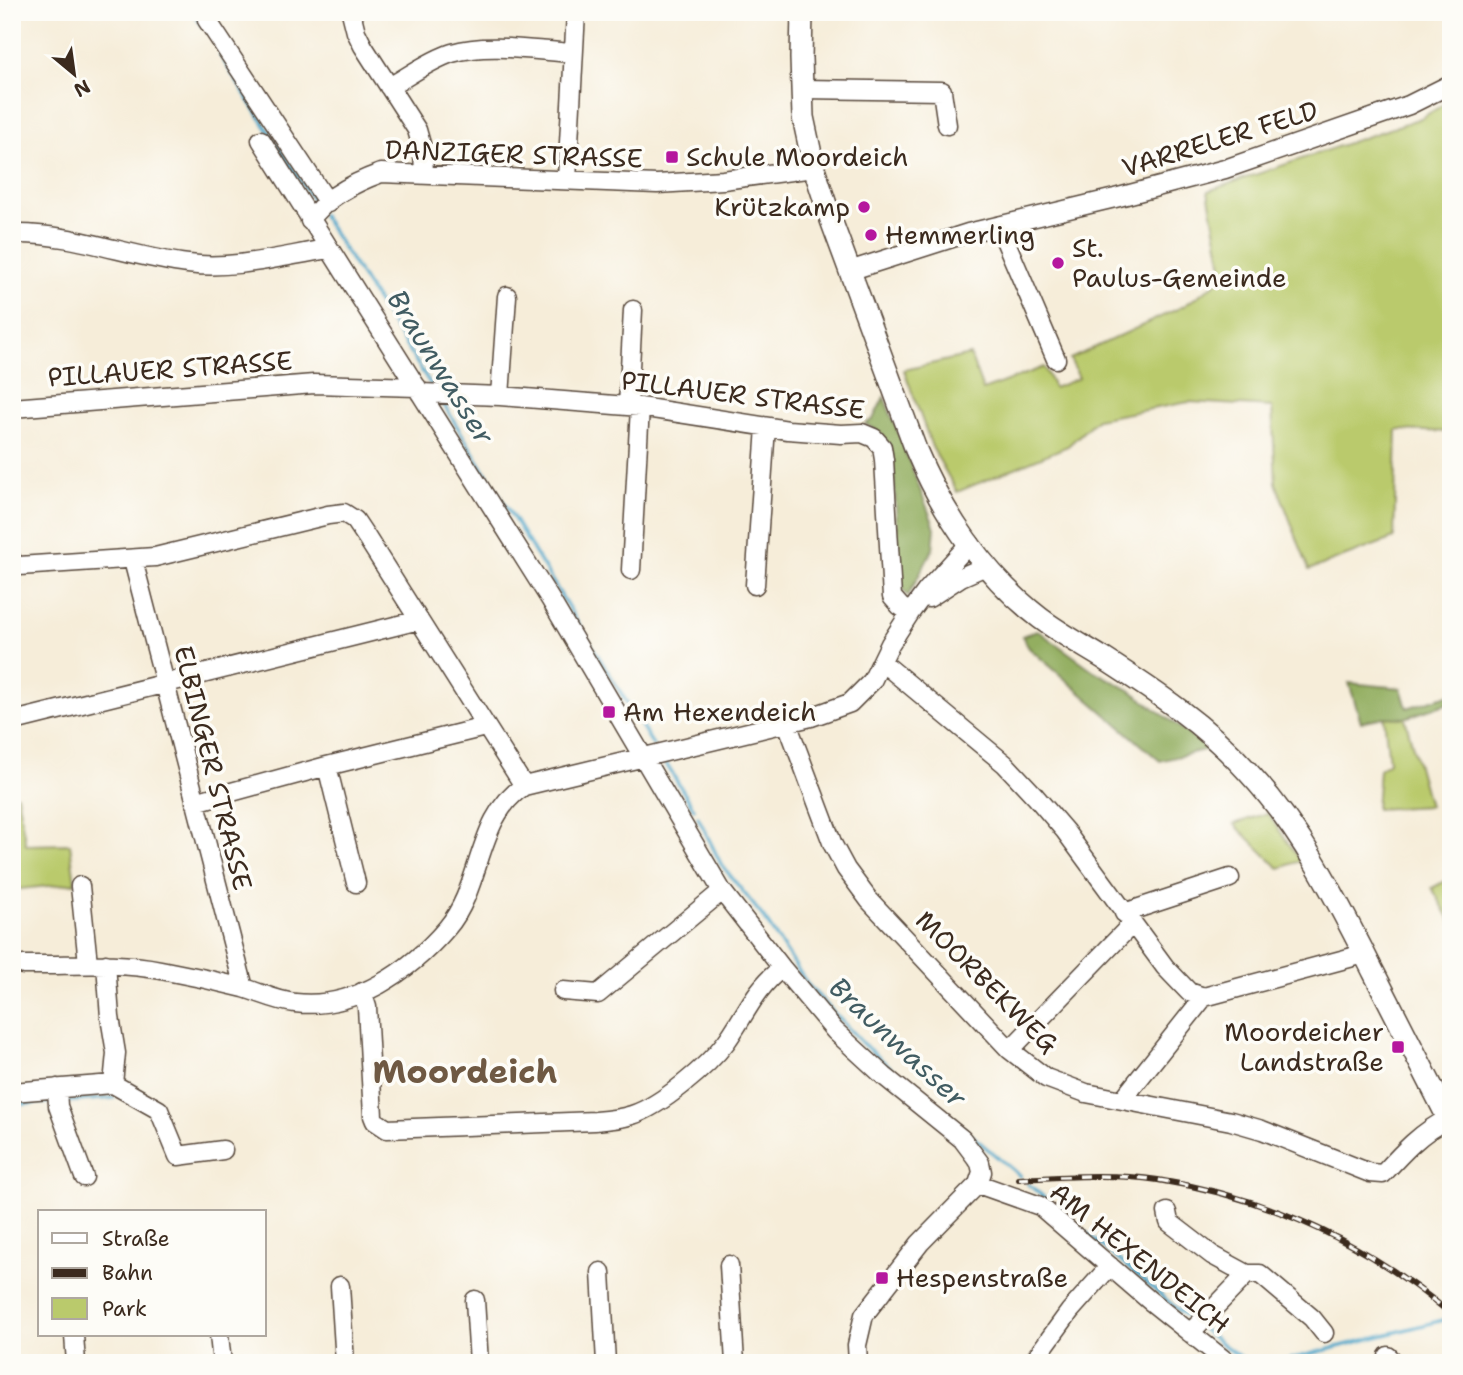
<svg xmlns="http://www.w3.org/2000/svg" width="1463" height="1375" viewBox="0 0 1463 1375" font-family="'Shantell Sans',sans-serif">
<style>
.green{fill:#baca6c;stroke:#7a7a45;stroke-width:2}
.forest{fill:#93ae60;stroke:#676c3f;stroke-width:2}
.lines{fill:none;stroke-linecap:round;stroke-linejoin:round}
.stream{stroke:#4ba6c9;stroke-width:3.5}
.minor-casing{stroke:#57473a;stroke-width:21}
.major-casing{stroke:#57473a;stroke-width:24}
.minor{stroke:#fff;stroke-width:18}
.major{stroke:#fff;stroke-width:21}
.rail-casing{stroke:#3b2a1e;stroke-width:6}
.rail{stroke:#fdfcf7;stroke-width:3.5;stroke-dasharray:10;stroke-linecap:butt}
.poi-dot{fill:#b5179e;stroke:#fdfcf7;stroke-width:2.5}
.labels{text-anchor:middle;stroke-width:7;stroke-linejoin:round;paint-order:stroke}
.street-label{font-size:26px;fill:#3b2a1e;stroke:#fdfcf7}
.poi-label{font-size:26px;fill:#3b2a1e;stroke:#fdfcf7;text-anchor:start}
.water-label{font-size:28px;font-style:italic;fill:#415c62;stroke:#fdfcf7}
.district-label{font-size:33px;font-weight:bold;fill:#6f5943;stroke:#fdfcf7}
</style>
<rect width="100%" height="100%" fill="#fdfcf7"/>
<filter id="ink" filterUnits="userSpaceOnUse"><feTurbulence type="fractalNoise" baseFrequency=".0143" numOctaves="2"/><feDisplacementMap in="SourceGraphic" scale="14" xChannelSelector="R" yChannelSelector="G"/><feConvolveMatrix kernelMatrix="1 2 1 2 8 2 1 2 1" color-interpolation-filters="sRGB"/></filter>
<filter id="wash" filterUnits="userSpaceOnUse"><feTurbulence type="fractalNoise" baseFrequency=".00686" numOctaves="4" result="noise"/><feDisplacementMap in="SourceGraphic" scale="28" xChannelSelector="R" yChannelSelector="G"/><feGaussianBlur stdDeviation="1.57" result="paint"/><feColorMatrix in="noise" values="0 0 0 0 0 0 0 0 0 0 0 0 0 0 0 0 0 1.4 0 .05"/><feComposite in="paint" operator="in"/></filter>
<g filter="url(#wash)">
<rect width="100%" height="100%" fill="#f6edd9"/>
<!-- green -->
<path class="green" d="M1451 100V432L1397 430 1394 538 1309 570 1276 483 1272 407 1189 402 1097 419 1068 446 957 492 932 447 904 370 970 355 983 390 1044 367 1054 388 1079 378 1070 359 1184 306 1224 277 1208 191 1421 118Z
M1384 717 1405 718 1429 806 1376 809 1379 769 1389 762Z
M12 790 13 795H17L26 845 70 844 75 883 12 890Z
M1267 813 1301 861 1279 868 1234 824Z
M1451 878V921L1432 888Z"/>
<!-- forest -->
<path class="forest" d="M884 397 935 528 933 549 908 596 904 591 900 579 893 456C888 439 882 431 865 424L873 419Z
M1037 630 1094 671 1133 692 1208 749 1160 761 1029 648 1022 636Z
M1349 683 1401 688 1407 708 1451 694V702L1405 718 1384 717 1361 722Z"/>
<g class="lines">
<!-- stream -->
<path class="stream" d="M193 12 201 25
M220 55 316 205
M322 215 433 388
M441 400 653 745
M665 762 694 809
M698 817 721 864 764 918 808 985 864 1045 1020 1176
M64 1102 114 1098
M12 1105 53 1102
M1028 1184 1193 1322
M1202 1329 1248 1363
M1275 1363 1451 1318"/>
</g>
</g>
<g filter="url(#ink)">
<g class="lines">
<defs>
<path id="minor" d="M351 12 356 32 363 46 417 130 423 151 424 174
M207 20 328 203
M389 87C409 76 430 60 452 53 487 42 537 51 573 53
M802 89 942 91 947 125
M261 140 550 599 722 891 782 968 835 1031 884 1076 962 1139 980 1163 982 1172 978 1184 920 1243 864 1315 857 1345 858 1363
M567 180 576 12
M310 221C324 198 356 182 381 173L657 184 723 180 814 168
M999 226 1056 359
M12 234C72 232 129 257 188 264 234 270 283 256 328 249
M849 271 968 233 1115 198 1225 169 1409 105 1451 84
M420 393 500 396 640 407 788 430 841 434 862 433 874 438 882 447 884 460 892 597 900 606 910 613
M500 396 507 296
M628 406 633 310
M12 408 314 384 417 387
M12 560 13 563 19 566 155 557 328 515 344 513 355 520 367 538 524 786
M133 560 244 988
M631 570 640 407
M755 585 766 427
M929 598 961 577 986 566
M882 662 1005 764 1035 796 1065 831 1165 967 1189 992 1204 997 1364 954
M12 723 14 721 419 620
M787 723 833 845 846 869 869 900 1010 1050 1046 1078 1086 1093 1231 1121 1262 1130 1370 1173 1383 1174C1402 1153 1422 1131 1448 1119
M327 766 356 883
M195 802 327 766 485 727
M80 886 88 963
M1124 913 1230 878
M23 965C69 966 114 961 161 970 188 975 216 981 244 988 261 993 277 1001 295 1003 355 1010 410 971 447 928 483 886 476 817 524 786L811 717 850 703 872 681 890 644 910 613 927 590 970 543
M563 991 598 994 722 891
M362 992 367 1007 373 1116 375 1121 387 1129 595 1121C608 1120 620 1119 632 1115 661 1106 708 1066 726 1042 745 1016 755 988 782 968
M1010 1050 1132 924
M113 1084 159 1110 178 1156 223 1150
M57 1088 58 1106 84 1177
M12 1092 113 1084 116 1053 110 1017 106 964
M1123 1099 1204 997
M978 1184 1040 1206 1149 1300 1228 1363
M1167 1212 1169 1222 1212 1255 1247 1274 1190 1333
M729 1265 735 1363
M601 1272 606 1363
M1247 1274H1260L1312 1318 1324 1333
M340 1286 345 1363
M475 1300 479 1363
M74 1335 76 1363
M219 1335 222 1363
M1388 1356 1395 1363
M1032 1363 1070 1311 1110 1266"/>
<path id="major" d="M802 12 801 58 803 117 814 168 831 220 916 450C943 514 985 576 1040 618 1060 633 1082 645 1103 658 1156 692 1206 725 1248 772 1303 831 1338 902 1374 973 1399 1023 1425 1073 1451 1124"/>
</defs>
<!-- minor casing -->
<use href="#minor" class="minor-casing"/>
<!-- major casing -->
<use href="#major" class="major-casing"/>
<!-- minor -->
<use href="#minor" class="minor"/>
<!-- major -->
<use href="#major" class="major"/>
<defs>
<path id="rail" d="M1019 1179C1065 1177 1112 1173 1158 1180 1268 1197 1366 1243 1451 1314"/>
</defs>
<!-- rail casing -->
<use href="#rail" class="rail-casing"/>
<!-- rail -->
<use href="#rail" class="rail"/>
</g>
</g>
<!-- markers -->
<g class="poi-dot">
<rect x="665" y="150" width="14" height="14" rx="3.5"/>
<circle cx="864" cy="207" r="7"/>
<circle cx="871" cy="235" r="7"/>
<circle cx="1058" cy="263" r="7"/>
<rect x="602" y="705" width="14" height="14" rx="3.5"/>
<rect x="1391" y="1040" width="14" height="14" rx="3.5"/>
<rect x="875" y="1271" width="14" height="14" rx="3.5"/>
</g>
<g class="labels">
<!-- street labels -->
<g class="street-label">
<text transform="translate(1220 139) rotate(-17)" y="9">VARRELER FELD</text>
<text transform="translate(514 154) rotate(2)" y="9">DANZIGER STRASSE</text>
<text transform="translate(170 369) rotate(-4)" y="9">PILLAUER STRASSE</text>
<text transform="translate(743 395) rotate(7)" y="9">PILLAUER STRASSE</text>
<text transform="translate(213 768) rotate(76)" y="9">ELBINGER STRASSE</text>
<text transform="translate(987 982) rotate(45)" y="9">MOORBEKWEG</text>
<text transform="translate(1140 1258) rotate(39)" y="9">AM HEXENDEICH</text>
</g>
<!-- poi labels -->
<g class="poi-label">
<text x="686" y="166">Schule Moordeich</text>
<text x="850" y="216" text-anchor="end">Krützkamp</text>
<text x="885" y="244">Hemmerling</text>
<text x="1072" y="257">St.<tspan x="1072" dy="30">Paulus-Gemeinde</tspan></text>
<text x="623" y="721">Am Hexendeich</text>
<text x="1384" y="1041" text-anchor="end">Moordeicher<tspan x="1384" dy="30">Landstraße</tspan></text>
<text x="896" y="1287">Hespenstraße</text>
</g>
<!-- water labels -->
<g class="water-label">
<text transform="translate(441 367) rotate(58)" y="10">Braunwasser</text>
<text transform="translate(898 1042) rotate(43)" y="10">Braunwasser</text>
</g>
<!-- district labels -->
<g class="district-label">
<text x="465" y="1083">Moordeich</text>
</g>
</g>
<!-- margin -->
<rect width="1463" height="1375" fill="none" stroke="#fdfcf7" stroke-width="42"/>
<!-- legend -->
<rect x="38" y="1210" width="228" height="126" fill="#fdfcf7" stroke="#afa8a0" stroke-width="2"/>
<rect x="52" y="1233" width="35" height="10" fill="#ffffff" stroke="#afa8a0" stroke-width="2"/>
<text x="102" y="1246" font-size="21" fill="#3b2a1e">Straße</text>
<rect x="52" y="1268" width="35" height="10" fill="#3b2a1e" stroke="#afa8a0" stroke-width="2"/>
<text x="102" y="1280" font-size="21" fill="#3b2a1e">Bahn</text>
<rect x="52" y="1298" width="35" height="21" fill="#baca6c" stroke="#afa8a0" stroke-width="2"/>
<text x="102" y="1316" font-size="21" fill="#3b2a1e">Park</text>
<!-- north arrow -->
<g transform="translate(74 74) rotate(151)" stroke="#fdfcf7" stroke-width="5" paint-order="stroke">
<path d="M0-5L12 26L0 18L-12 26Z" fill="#3b2a1e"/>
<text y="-10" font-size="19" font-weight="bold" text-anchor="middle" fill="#3b2a1e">N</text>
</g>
</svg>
